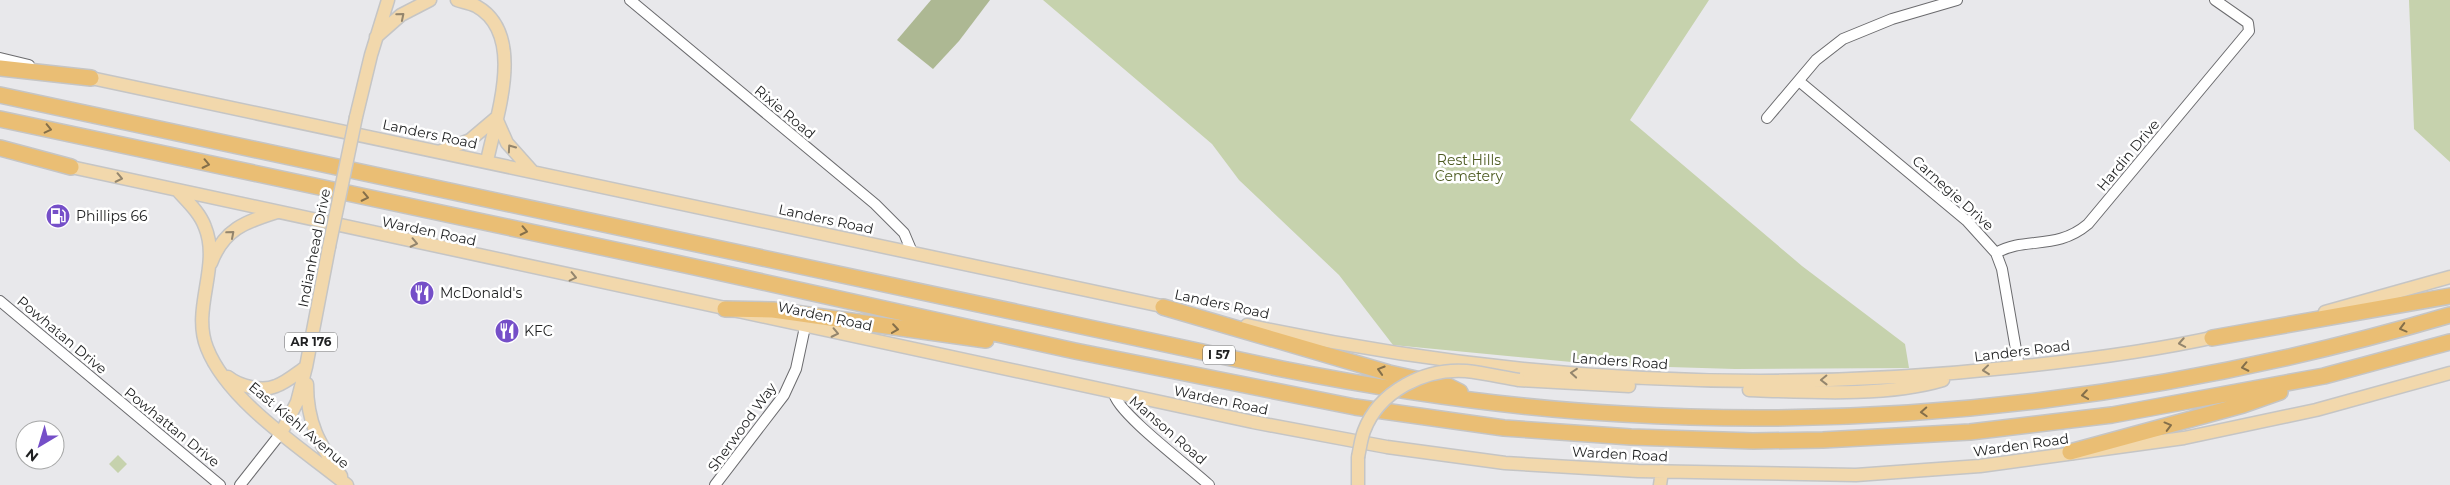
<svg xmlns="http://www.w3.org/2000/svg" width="2450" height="485" viewBox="0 0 2450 485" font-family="Montserrat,sans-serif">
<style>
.green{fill:#c6d2ad}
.forest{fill:#adb893}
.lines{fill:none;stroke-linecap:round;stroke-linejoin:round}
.minor-casing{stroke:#6b6b6e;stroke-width:12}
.major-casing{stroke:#c5c5c5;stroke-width:15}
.highway-casing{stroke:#c5c5c5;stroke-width:18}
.minor{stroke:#fff;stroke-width:10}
.major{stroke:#f2d8ac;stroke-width:12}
.highway{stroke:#eabe74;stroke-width:15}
.major-bridge-casing{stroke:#c5c5c5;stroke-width:15;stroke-linecap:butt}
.major-bridge{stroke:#f2d8ac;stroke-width:12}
.oneway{stroke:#93856d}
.oneway2{stroke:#846f4a}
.labels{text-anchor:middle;stroke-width:5;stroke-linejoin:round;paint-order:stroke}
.shield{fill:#fff;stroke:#626364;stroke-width:1}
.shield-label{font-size:12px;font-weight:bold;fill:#1f2021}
.street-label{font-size:14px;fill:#1f2021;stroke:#fff}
.park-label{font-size:14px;fill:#4e5c23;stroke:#fff}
.poi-label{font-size:14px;fill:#1f2021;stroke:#fff;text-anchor:start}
</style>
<rect width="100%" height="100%" fill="#e8e8eb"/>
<!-- green -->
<path class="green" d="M1043 0H1709L1630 120 1802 266 1905 344 1909 368 1735 369 1603 365 1393 345 1339 275 1239 180 1212 144Z
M2409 0H2450V162L2414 129Z
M118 455 127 464 118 473 109 464Z"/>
<!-- forest -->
<path class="forest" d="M931 0H990L959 41 933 69 897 40Z"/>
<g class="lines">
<defs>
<path id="minor" d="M630 0 875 204 904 233 912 252
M0 58 29 65
M1800 82 1967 221 1996 253 2002 269 2019 367
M1767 118 1816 60 1843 39 1892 19 1957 0
M1996 253C2026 236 2056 251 2088 224L2249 31 2248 23 2215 0
M0 301 220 485
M1114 393C1116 412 1191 468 1209 485
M240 485 281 433
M715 485 784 395 796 369 805 327"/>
<path id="major" d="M457 0C463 2 470 3 476 6 527 34 496 117 487 161
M376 37 401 15 430 0
M91 78 1171 308
M356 117 371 55 388 0
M441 151 470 140 496 118 507 143 532 171
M71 167 1253 422 1387 447 1505 463 1638 471 1856 475 1980 466 2184 438 2316 410 2450 373
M178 191C188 202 200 213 205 227 221 266 191 309 207 348 228 402 303 449 347 485
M211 263C224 229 245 222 277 212
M2325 312 2450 277
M1247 325C1500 380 1759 395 2015 367 2084 360 2153 351 2220 336
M228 377C239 386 262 392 276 386 287 382 297 373 306 367
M1519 380 1629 386
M307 384C307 424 319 443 341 476
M1749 390C1808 392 1887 397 1943 380
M281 433 297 402 306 367 329 247
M1358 485V457
M1660 485 1662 471"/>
<path id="highway" d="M0 68 91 78
M0 95 1282 369C1394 391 1508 408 1623 414 1902 431 2182 394 2450 315
M0 119 690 266 1075 351 1355 407 1504 428 1631 437 1753 441 1823 440 1970 432 2112 415 2324 376 2450 342
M0 148 71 167
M1163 307 1389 373 1448 386 1460 392
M725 309 773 310 986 340
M2212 338 2450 296
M2070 452 2243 405 2280 392"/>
</defs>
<!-- minor casing -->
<use href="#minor" class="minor-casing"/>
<!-- major casing -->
<use href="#major" class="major-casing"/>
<!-- highway casing -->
<use href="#highway" class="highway-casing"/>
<!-- minor -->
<use href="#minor" class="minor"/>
<!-- major -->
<use href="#major" class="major"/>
<!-- highway -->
<use href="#highway" class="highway"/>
<defs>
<path id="major-bridge" d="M329 247 356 117
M1358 457C1360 448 1361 439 1364 431 1379 391 1425 368 1466 371 1484 373 1501 377 1519 380"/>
</defs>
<!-- major-bridge casing -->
<use href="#major-bridge" class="major-bridge-casing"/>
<!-- major-bridge -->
<use href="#major-bridge" class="major-bridge"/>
</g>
<!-- one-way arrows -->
<defs><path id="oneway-chevron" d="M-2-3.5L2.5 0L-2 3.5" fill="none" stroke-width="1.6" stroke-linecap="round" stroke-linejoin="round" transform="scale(1.25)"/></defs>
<g class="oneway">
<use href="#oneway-chevron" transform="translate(401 16) rotate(-40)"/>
<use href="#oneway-chevron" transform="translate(511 148) rotate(-125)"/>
<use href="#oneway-chevron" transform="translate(119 178) rotate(12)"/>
<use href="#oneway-chevron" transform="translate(231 234) rotate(-41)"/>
<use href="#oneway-chevron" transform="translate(414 243) rotate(12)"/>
<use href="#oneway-chevron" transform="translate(573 277) rotate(13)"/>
<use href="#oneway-chevron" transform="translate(835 333) rotate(12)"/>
<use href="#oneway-chevron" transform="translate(2182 343) rotate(170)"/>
<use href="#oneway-chevron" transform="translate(1986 370) rotate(174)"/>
<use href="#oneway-chevron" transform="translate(1574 373) rotate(-175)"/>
<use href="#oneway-chevron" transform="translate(1824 380) rotate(179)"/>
</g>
<g class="oneway2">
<use href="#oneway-chevron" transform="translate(48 129) rotate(13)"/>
<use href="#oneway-chevron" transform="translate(206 164) rotate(12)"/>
<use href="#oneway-chevron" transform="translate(365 197) rotate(12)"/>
<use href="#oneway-chevron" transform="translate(524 231) rotate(12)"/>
<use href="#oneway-chevron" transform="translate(2403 328) rotate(165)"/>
<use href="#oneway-chevron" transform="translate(895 329) rotate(8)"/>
<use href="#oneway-chevron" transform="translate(2245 367) rotate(168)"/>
<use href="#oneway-chevron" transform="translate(1381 370) rotate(-163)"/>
<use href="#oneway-chevron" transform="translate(2085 395) rotate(172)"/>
<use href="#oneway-chevron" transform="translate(1924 412) rotate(177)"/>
<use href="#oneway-chevron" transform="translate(2168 426) rotate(-15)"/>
</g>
<!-- icons -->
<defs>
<symbol id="fuel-disc" viewBox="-11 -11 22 22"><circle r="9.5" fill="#754fc8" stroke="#fff"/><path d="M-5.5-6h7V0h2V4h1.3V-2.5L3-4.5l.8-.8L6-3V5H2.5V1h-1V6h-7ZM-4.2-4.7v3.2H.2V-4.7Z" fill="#fff"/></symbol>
<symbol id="restaurant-disc" viewBox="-11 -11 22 22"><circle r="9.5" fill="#754fc8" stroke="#fff"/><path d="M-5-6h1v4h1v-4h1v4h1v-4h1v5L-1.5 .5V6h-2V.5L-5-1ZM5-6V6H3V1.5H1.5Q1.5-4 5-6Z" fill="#fff"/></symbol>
</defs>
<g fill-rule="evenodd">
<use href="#fuel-disc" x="44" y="202" width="28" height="28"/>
<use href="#restaurant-disc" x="408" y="279" width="28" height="28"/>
<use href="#restaurant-disc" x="493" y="317" width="28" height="28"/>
</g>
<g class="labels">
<!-- shield labels -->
<g class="shield">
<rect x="285" y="332.5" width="52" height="19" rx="4"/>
<rect x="1203" y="345.5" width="32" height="19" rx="4"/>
</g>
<g class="shield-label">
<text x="311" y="346">AR 176</text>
<text x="1219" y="359">I 57</text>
</g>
<!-- street labels -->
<g class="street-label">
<text transform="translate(785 112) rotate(40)" y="5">Rixie Road</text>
<text transform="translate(430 134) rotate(12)" y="5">Landers Road</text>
<text transform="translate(2128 155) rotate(-50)" y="5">Hardin Drive</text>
<text transform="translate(1953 193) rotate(42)" y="5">Carnegie Drive</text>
<text transform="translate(826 219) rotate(12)" y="5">Landers Road</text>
<text transform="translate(429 231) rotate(12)" y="5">Warden Road</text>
<text transform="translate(314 248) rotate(-79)" y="5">Indianhead Drive</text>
<text transform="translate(1222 304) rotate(12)" y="5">Landers Road</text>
<text transform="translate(825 316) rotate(12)" y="5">Warden Road</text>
<text transform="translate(62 335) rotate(40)" y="5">Powhatan Drive</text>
<text transform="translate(2022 351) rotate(-7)" y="5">Landers Road</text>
<text transform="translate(1620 361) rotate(4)" y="5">Landers Road</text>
<text transform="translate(1221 400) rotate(12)" y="5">Warden Road</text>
<text transform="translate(299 425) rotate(40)" y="5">East Kiehl Avenue</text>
<text transform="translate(172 427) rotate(39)" y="5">Powhattan Drive</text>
<text transform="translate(742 427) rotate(-54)" y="5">Sherwood Way</text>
<text transform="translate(1168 430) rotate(41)" y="5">Manson Road</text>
<text transform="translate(2021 445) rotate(-8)" y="5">Warden Road</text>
<text transform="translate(1620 454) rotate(3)" y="5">Warden Road</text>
</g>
<!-- park labels -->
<g class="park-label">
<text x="1469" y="165">Rest Hills<tspan x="1469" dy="16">Cemetery</tspan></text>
</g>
<!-- poi labels -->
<g class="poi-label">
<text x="76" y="221">Phillips 66</text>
<text x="440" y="298">McDonald's</text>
<text x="524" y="336">KFC</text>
</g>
</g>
<!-- north arrow -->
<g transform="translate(40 445) rotate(218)"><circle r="24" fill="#ffffff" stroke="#a5a6a6"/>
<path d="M0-4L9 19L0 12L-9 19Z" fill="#754fc8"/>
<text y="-8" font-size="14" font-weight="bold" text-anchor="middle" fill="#1f2021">N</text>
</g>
</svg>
